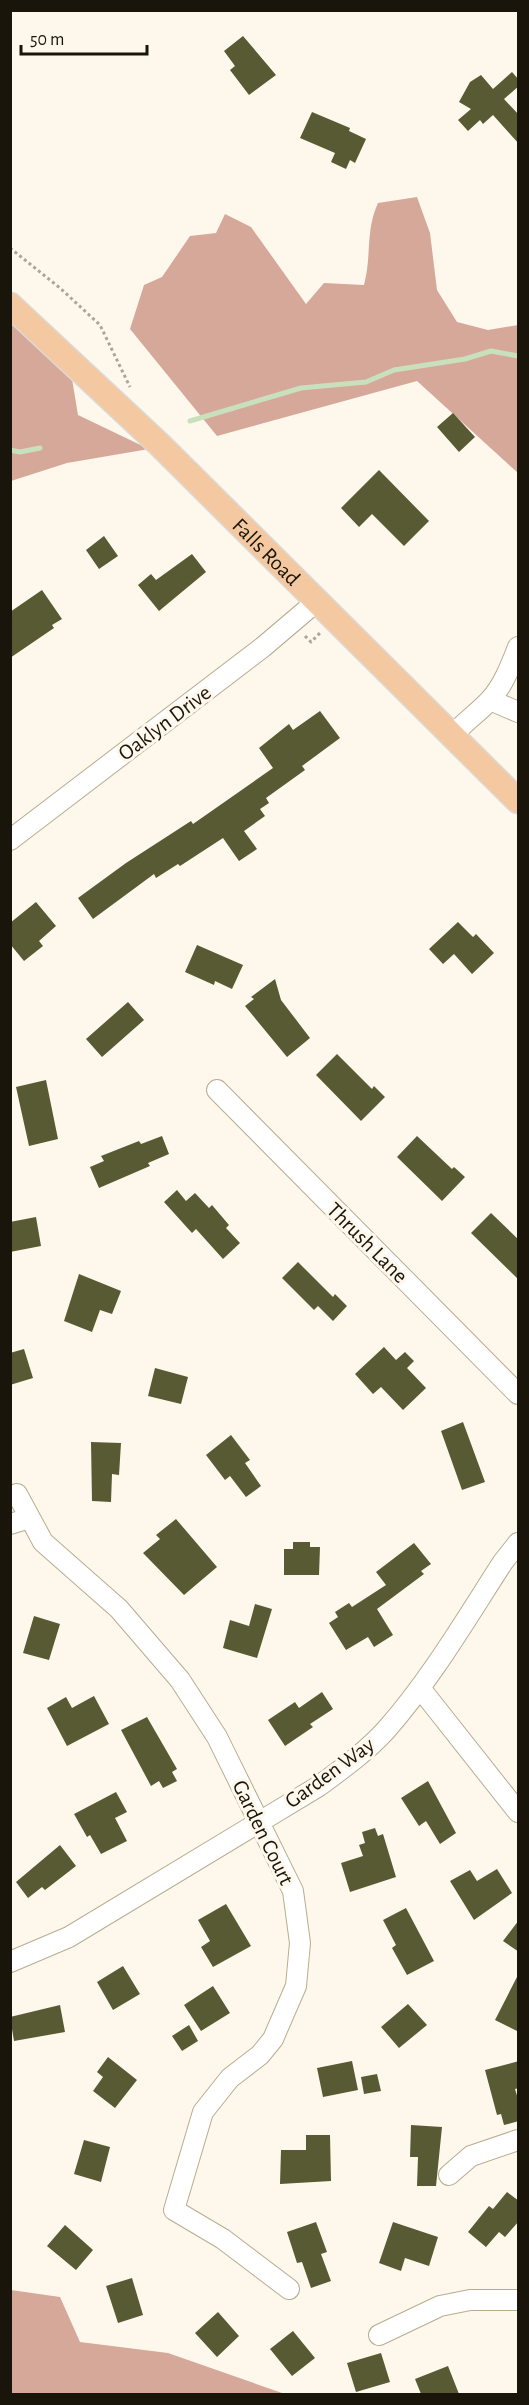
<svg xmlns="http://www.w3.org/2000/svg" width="529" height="2405" viewBox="0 0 529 2405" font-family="'Alegreya Sans',sans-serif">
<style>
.forest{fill:#d5a89a}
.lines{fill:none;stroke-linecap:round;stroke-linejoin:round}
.stream{stroke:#c8e1bc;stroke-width:5}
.building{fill:#585a33}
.minor-casing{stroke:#b9ac8f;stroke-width:22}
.major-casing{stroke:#dadad8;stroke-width:27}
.path{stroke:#aba59a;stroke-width:3;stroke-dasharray:3 3;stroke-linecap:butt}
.minor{stroke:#fff;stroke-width:20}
.major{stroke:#f4c9a1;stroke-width:24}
.labels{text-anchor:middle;stroke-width:6;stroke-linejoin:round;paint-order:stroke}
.street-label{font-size:22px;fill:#19150a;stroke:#fef8ec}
</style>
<rect width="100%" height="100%" fill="#fef8ec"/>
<!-- forest -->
<path class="forest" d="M417 197 430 233 437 290 457 322 488 330 518 325V473L417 381 217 436 130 329 144 285 162 277 190 236 216 233 225 214 251 227 306 304 324 283 364 285C372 255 365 232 378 203Z
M10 322 71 373 78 415 149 449 67 463 11 481Z
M11 2290 60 2297 80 2342 168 2353 285 2394H11Z"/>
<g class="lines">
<!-- stream -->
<path class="stream" d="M190 421 301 388 366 382 394 370 465 359 491 351 518 356
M10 450 20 452 40 448"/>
</g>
<!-- building -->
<path class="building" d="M243 36 276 75 249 95 230 70 235 66 224 51Z
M512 72 519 80V86L504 99 519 115V144L493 115 483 124 480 120 468 131 458 120 471 109 459 102 470 82 481 75 493 89Z
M312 112 350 128 349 131 366 139 355 163 350 160 346 169 331 162 335 153 300 138Z
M453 413 475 437 459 452 437 427Z
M379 470 429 521 404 546 372 514 359 527 341 508Z
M104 536 118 556 99 569 86 550Z
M192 554 206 572 159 611 138 585 151 574 156 580Z
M42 590 62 619 52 625 54 628 10 658V612Z
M320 711 340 738 302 766 305 770 266 798 269 803 260 809 265 816 244 831 257 849 239 861 223 838 180 866 178 864 156 878 154 874 93 919 78 898 126 863 191 821 193 824 273 768 259 748 289 724 293 730Z
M36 902 56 926 39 941 43 946 24 961 10 944V923Z
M458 922 473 937 476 934 494 953 472 974 454 954 443 964 429 949Z
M197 945 243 965 232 989 215 981 214 985 185 972Z
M275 979 281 1000 310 1038 287 1057 245 1006 254 999 251 997Z
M128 1002 144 1020 102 1057 86 1039Z
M337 1054 372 1089 374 1086 385 1097 361 1121 316 1075Z
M46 1080 58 1139 29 1146 16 1087Z
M162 1136 169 1154 148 1163 150 1166 99 1188 90 1167 104 1161 101 1156 139 1141 141 1144Z
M417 1136 452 1169 454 1167 465 1177 442 1201 397 1157Z
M177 1190 186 1201 195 1193 209 1208 212 1205 229 1225 226 1228 240 1243 223 1259 196 1229 192 1233 164 1202Z
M491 1213 519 1240V1280L471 1233Z
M36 1217 41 1246 10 1252V1222Z
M298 1262 333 1297 335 1294 347 1306 333 1321 318 1306 314 1310 282 1278Z
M79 1274 121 1291 112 1314 100 1310 92 1332 64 1321Z
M384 1347 396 1360 405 1352 414 1361 407 1368 426 1388 403 1410 381 1387 373 1394 355 1374Z
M24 1349 33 1378 10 1385V1353Z
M155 1368 188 1377 181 1404 148 1396Z
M463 1422 485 1482 462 1490 441 1431Z
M231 1435 250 1460 245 1463 261 1486 246 1497 230 1476 225 1480 206 1455Z
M91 1442 121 1443 119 1475 112 1474 111 1502 92 1501Z
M176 1519 217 1567 184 1595 143 1553 160 1539 156 1535Z
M293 1542H310V1547H320L319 1575H284V1549H293Z
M414 1543 431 1564 421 1571 424 1574 377 1609 393 1635 374 1647 368 1637 346 1650 329 1623 338 1617 335 1612 349 1603 352 1607 386 1585 376 1572Z
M255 1604 272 1609 257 1658 223 1648 230 1620 249 1626Z
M34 1616 60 1624 49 1660 23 1653Z
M322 1692 333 1709 310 1724 313 1727 285 1746 268 1720 295 1702 299 1708Z
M94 1696 109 1724 67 1746 47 1708 66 1697 72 1708Z
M147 1717 177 1769 172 1772 177 1781 163 1788 159 1781 151 1786 121 1730Z
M428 1781 456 1833 440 1844 426 1821 419 1826 401 1798Z
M116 1792 127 1812 115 1818 127 1841 101 1854 90 1835 87 1837 74 1814Z
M375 1828 378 1836 383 1834 396 1877 350 1892 341 1863 363 1856 359 1845 365 1843 362 1832Z
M60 1845 76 1866 45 1890 42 1887 28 1898 16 1882Z
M497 1869 512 1893 474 1920 450 1881 470 1870 477 1881Z
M226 1904 251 1946 213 1967 201 1947 210 1941 198 1920Z
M406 1908 434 1961 407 1975 392 1948 396 1945 383 1920Z
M519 1920V1952L503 1941Z
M123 1966 140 1994 113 2010 97 1982Z
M519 1973V2032L495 2020Z
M213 1986 230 2013 201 2031 184 2005Z
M408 2004 427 2025 399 2048 381 2027Z
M60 2005 65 2032 14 2041 10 2017Z
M189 2025 198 2041 182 2051 172 2036Z
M108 2057 137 2080 115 2108 93 2091 103 2077 97 2072Z
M352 2061 358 2090 323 2097 317 2068Z
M519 2061V2088L515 2089 519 2102V2121L504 2125 501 2114 497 2115 485 2070Z
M377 2074 381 2091 364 2094 361 2077Z
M411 2125 442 2127 436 2186H417L418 2157H410Z
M306 2135H330L331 2181 280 2184 281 2150H306Z
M84 2140 110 2147 101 2182 74 2174Z
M507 2192 519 2201V2221L505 2237 499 2232 486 2247 468 2232 489 2206 493 2209Z
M316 2222 327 2252 321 2254 331 2281 311 2288 302 2262 297 2263 287 2232Z
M393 2222 438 2237 429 2266 405 2258 401 2271 379 2263Z
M65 2225 93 2250 76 2270 47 2246Z
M132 2278 143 2315 118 2323 106 2286Z
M218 2312 239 2336 217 2357 195 2333Z
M293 2331 315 2358 292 2376 270 2349Z
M381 2353 390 2382 356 2392 347 2363Z
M448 2366 459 2394H421L415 2379Z"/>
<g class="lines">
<defs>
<path id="minor" d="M490 700 518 712
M452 736C464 722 478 713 490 700 503 686 511 665 518 647
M10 840 263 647 316 602
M217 1090 518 1394
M17 1494 43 1542 119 1609 180 1680 217 1737 293 1891 300 1943 296 1986 273 2039 260 2055 230 2078 203 2112 174 2210 223 2239 289 2289
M10 1524 30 1518
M420 1688 518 1812
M10 1962 69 1937 319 1786C342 1769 366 1752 386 1730 431 1679 466 1619 503 1562L518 1543
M449 2175 471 2156 518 2140
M379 2335 440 2306 470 2300H518"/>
<g id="major">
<path id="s1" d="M10 305 160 445 518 801"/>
</g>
</defs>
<!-- minor casing -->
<use href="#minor" class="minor-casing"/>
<!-- major casing -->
<use href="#major" class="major-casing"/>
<!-- path -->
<path class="path" d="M10 248 60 288 100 325 130 387
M305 636 311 642 321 632"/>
<!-- minor -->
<use href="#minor" class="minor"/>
<!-- major -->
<use href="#major" class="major"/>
</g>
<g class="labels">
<!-- street labels -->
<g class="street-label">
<text dy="8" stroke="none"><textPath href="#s1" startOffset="356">Falls Road</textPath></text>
<text transform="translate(164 722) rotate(-37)" y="8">Oaklyn Drive</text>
<text transform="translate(368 1242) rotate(45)" y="8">Thrush Lane</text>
<text transform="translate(329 1772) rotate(-36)" y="8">Garden Way</text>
<text transform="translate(264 1832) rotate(64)" y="8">Garden Court</text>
</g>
</g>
<!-- border -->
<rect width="529" height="2405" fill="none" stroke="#19150a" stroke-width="24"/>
<!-- scale -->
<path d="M21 45v9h126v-9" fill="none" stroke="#19150a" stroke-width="3"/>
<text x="30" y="45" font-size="18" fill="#19150a" stroke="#fef8ec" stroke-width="4.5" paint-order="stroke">50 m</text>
</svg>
